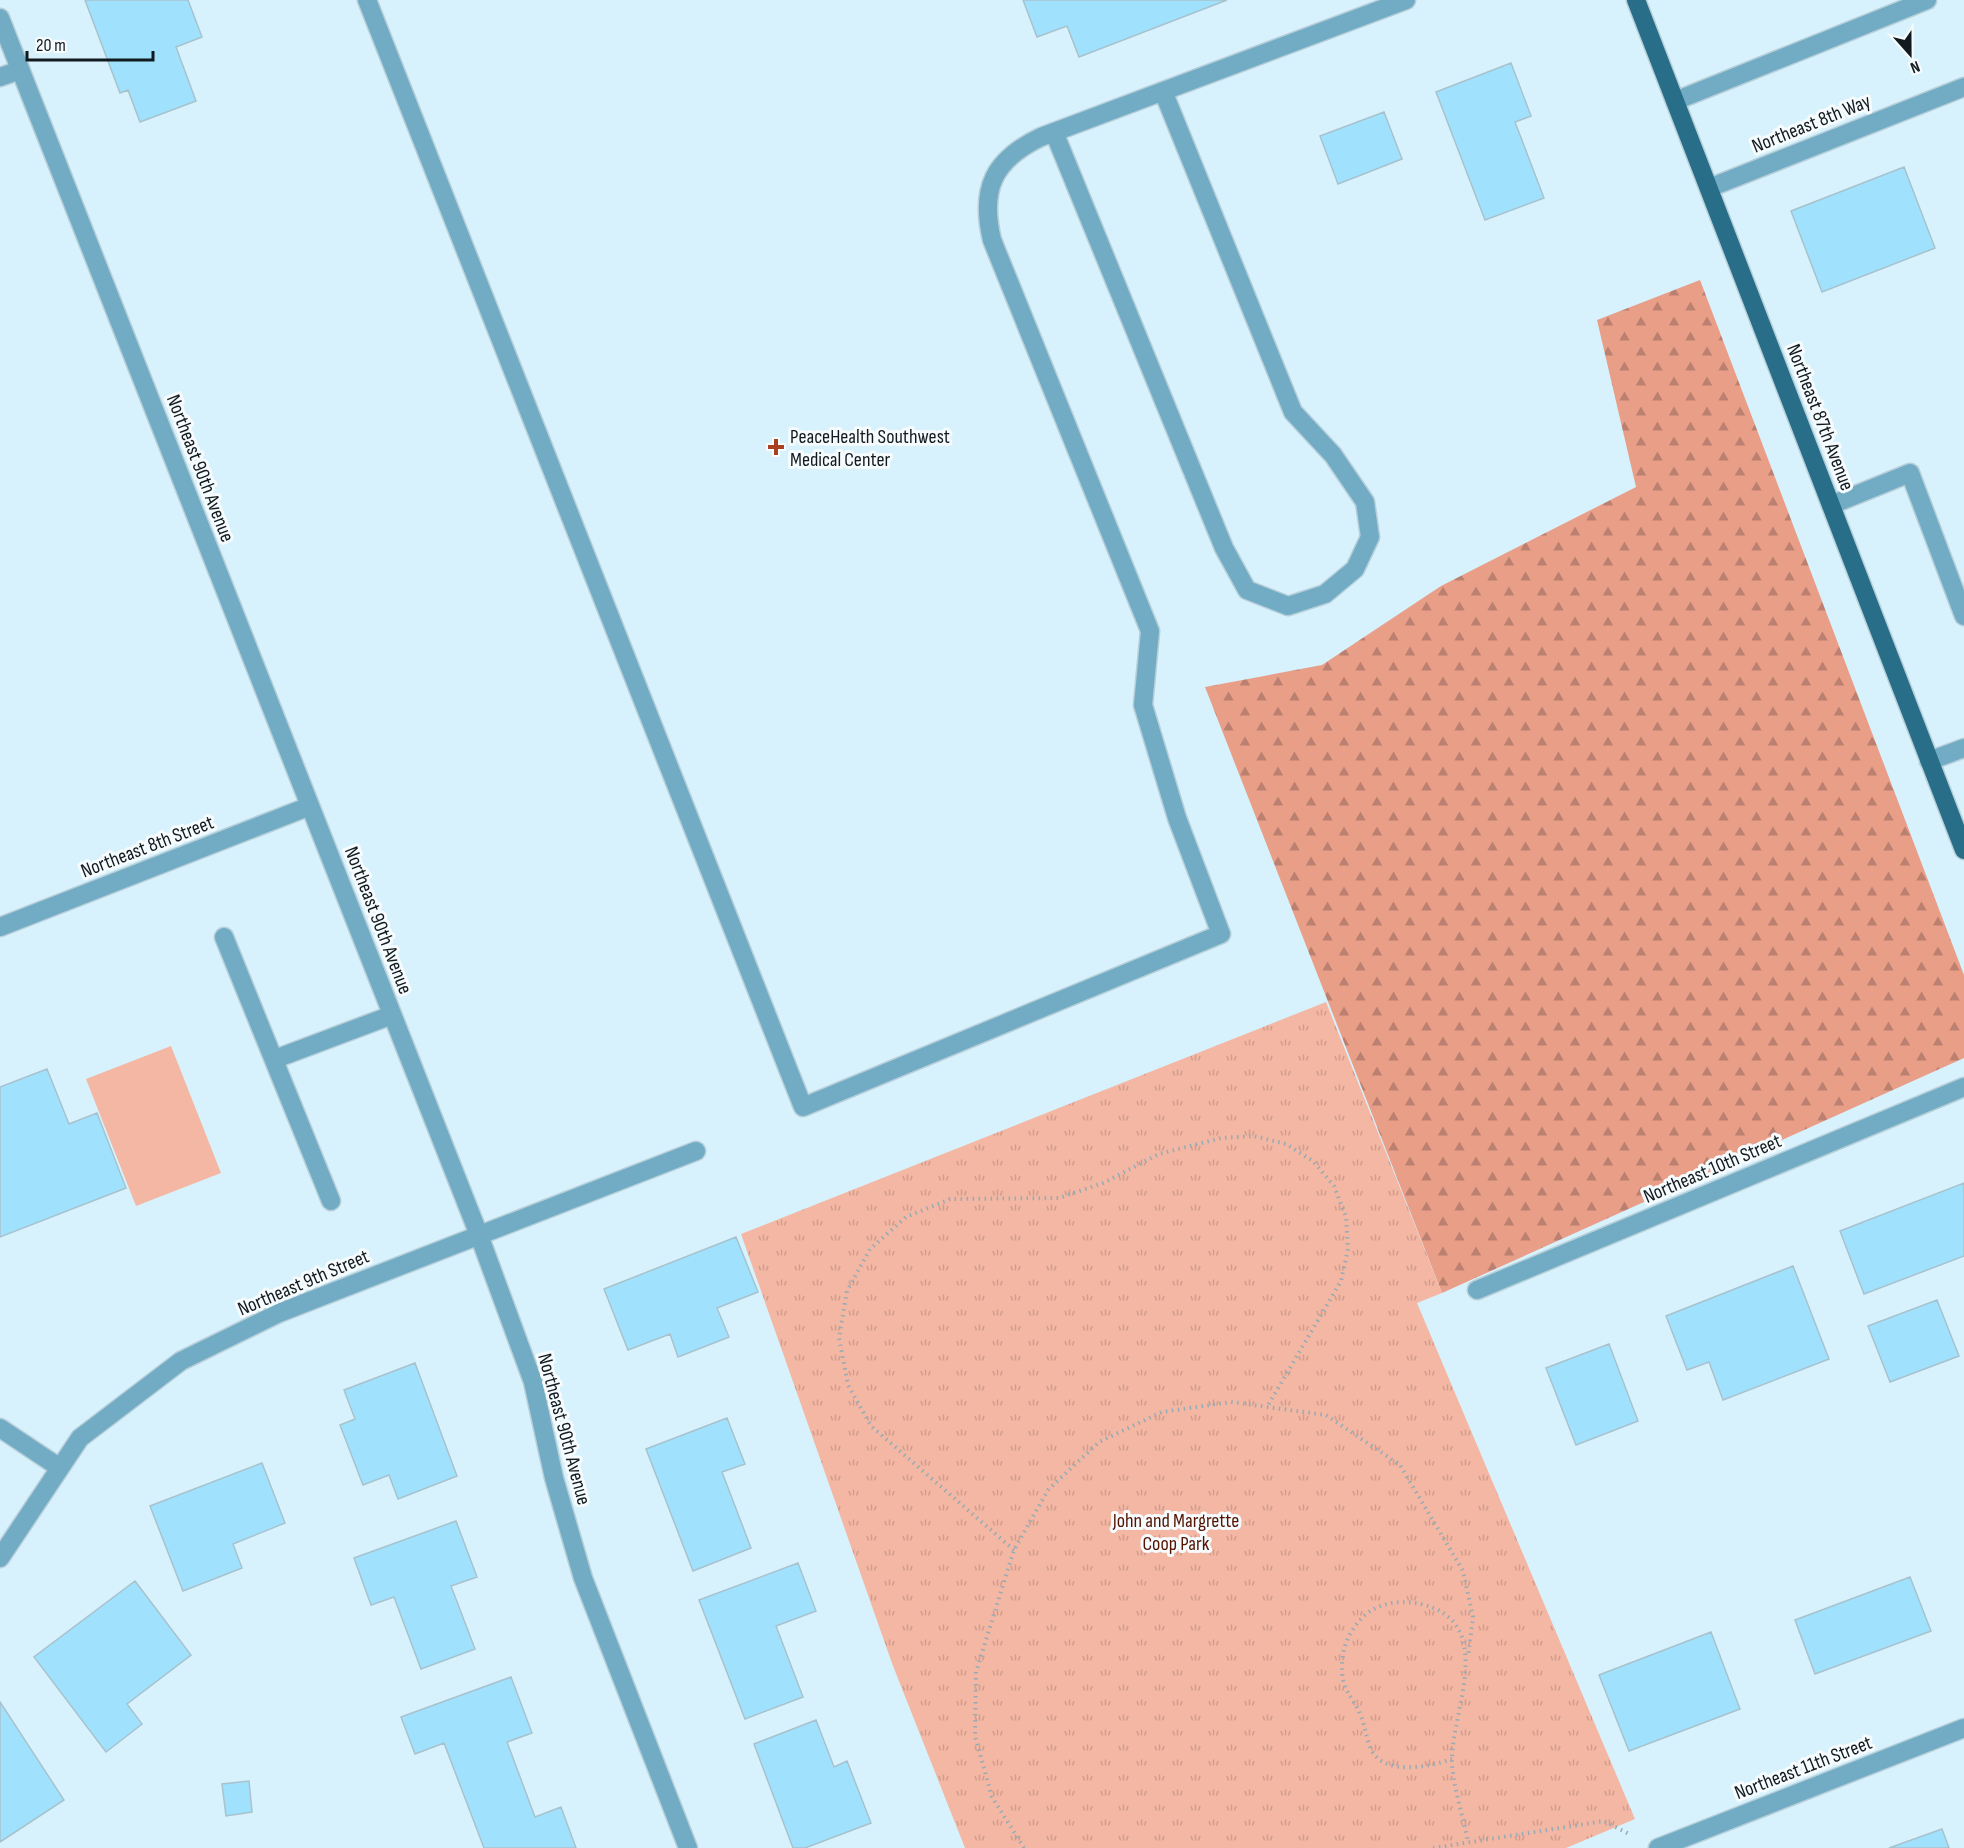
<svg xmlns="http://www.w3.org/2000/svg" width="1964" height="1848" viewBox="0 0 1964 1848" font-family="'Sofia Sans Condensed',sans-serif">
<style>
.grass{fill:#f4b7a4}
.forest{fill:url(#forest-firs)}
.park{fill:url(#park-tufts)}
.building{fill:#a0e2fe;stroke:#a8c2cd;stroke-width:1.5}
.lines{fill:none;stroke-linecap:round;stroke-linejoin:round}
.minor-casing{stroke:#b7cfd9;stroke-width:21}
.major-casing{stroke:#b7cfd9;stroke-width:21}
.path{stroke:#96abb3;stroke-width:4;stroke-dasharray:1.5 4.5;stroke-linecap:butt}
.minor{stroke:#71acc4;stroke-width:18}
.major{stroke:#286e88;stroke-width:18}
.poi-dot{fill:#a94120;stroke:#f6fbfd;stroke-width:2}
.labels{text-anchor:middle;stroke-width:6;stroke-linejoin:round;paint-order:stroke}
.street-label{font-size:20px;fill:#111a1e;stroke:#f6fbfd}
.poi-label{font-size:20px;fill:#111a1e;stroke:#f6fbfd;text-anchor:start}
.park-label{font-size:20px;fill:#541300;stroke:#f6fbfd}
</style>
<defs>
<pattern id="forest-firs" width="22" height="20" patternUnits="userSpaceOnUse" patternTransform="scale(1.5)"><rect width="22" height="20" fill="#e99e88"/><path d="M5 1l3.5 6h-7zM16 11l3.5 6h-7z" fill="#bb806f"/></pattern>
<pattern id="park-tufts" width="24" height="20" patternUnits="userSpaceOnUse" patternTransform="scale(1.5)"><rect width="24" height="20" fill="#f4b7a4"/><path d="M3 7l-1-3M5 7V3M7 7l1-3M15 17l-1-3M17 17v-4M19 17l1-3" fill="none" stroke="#d09d8d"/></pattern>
</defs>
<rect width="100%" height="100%" fill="#d7f2fd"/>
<!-- grass -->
<path class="grass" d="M171 1046 221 1173 136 1206 86 1079Z"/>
<!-- forest -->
<path class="forest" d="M1700 280 1964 975V1058L1442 1293 1205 687 1322 665 1441 586 1636 487 1597 320Z"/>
<!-- park -->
<path class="park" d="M1326 1002 1442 1293 1417 1303 1635 1819 1566 1848H965L893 1666 741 1234Z"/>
<!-- building -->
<path class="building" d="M85 0H188L202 37 176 47 196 101 140 122 128 90 120 93Z
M1023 0H1227L1079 57 1067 26 1037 37Z
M1511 63 1531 116 1515 122 1544 198 1485 220 1436 92Z
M1384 112 1402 159 1338 184 1320 136Z
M1904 167 1935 248 1822 292 1791 211Z
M47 1069 69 1124 97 1113 126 1188 0 1237V1087Z
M1964 1183V1256L1864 1294 1840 1231Z
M736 1237 758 1292 717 1308 729 1337 678 1357 670 1334 628 1350 604 1289Z
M1793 1266 1829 1359 1723 1400 1709 1362 1687 1370 1666 1316Z
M1937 1300 1959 1356 1890 1382 1868 1326Z
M1609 1344 1638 1421 1576 1445 1546 1368Z
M415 1363 457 1476 398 1499 389 1475 363 1485 340 1425 355 1419 344 1390Z
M727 1418 745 1464 722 1472 751 1548 693 1571 646 1449Z
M262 1463 285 1523 233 1544 242 1568 183 1591 150 1506Z
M456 1521 477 1577 451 1586 475 1649 421 1669 394 1597 371 1605 354 1558Z
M798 1563 816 1611 776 1626 803 1697 745 1719 699 1600Z
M1910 1577 1931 1631 1815 1674 1795 1620Z
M135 1581 191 1655 127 1704 142 1724 106 1752 34 1657Z
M1711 1632 1740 1709 1629 1751 1599 1675Z
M511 1677 532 1733 507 1742 535 1817 561 1807 576 1848H484L444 1743 415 1754 401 1717Z
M0 1702 64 1800 0 1842Z
M816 1720 834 1767 847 1761 871 1823 805 1848H793L754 1744Z
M249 1781 252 1812 226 1816 222 1784Z
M1942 1829 1949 1848H1889Z"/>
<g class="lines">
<defs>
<path id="minor" d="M367 0 803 1107 1221 934 1177 818 1143 705 1150 631 992 240C980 189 993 160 1041 137L1406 0
M0 18 479 1235 533 1382 554 1478 583 1578 688 1848
M0 77 20 70
M1675 101 1927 0
M1054 132 1224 548 1247 590 1288 606 1325 594 1355 569 1370 537 1365 502 1333 455 1293 412 1163 91
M1709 188 1964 87
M1831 505 1910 473 1964 616
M1929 761 1964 748
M0 927 310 806
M224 937 331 1201
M275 1059 392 1015
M1477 1290 1964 1087
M0 1428 60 1468
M0 1558 80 1438 181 1361 279 1313 696 1151
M1658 1848 1964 1728"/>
<path id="major" d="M1636 0 1964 850"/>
</defs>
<!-- minor casing -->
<use href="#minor" class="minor-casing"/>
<!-- major casing -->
<use href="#major" class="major-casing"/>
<!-- path -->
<path class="path" d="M1014 1550 871 1426 848 1385 839 1338 847 1291 870 1249 906 1217 950 1199 1059 1198 1103 1183 1159 1154 1221 1138 1254 1136 1286 1144 1313 1161 1334 1186 1346 1217 1348 1249 1341 1281 1267 1407
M1452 1759C1429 1767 1382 1777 1370 1747 1366 1737 1365 1726 1361 1716 1351 1692 1341 1692 1342 1663 1343 1644 1351 1628 1365 1615 1380 1602 1402 1600 1421 1604 1497 1622 1453 1708 1452 1758 1451 1780 1464 1819 1468 1842
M1024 1848 992 1797 975 1736 976 1672 1014 1550 1048 1490 1099 1442 1162 1412 1231 1402 1326 1415 1400 1465 1463 1571 1473 1617 1468 1657
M1433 1848 1604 1821 1631 1835"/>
<!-- minor -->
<use href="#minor" class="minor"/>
<!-- major -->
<use href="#major" class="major"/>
</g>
<!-- markers -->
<path class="poi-dot" d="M773 438h6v6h6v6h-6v6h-6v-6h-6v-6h6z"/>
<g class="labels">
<!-- street labels -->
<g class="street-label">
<text transform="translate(1811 123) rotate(-22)" y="7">Northeast 8th Way</text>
<text transform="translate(1821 417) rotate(69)" y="7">Northeast 87th Avenue</text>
<text transform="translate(201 468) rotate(69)" y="7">Northeast 90th Avenue</text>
<text transform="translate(147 846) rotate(-21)" y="7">Northeast 8th Street</text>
<text transform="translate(379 920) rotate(69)" y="7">Northeast 90th Avenue</text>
<text transform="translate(1712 1168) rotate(-23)" y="7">Northeast 10th Street</text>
<text transform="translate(303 1282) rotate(-23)" y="7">Northeast 9th Street</text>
<text transform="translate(565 1429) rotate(75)" y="7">Northeast 90th Avenue</text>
<text transform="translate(1803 1767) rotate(-21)" y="7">Northeast 11th Street</text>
</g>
<!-- poi labels -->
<g class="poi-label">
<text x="790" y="443">PeaceHealth Southwest<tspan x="790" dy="23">Medical Center</tspan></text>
</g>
<!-- park labels -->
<g class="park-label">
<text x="1176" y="1527">John and Margrette<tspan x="1176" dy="23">Coop Park</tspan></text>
</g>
</g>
<!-- north arrow -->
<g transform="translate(1910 54) rotate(159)" stroke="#f6fbfd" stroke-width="4.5" paint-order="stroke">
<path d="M0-4.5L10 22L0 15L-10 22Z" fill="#111a1e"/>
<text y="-9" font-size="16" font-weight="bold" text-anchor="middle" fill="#111a1e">N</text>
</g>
<!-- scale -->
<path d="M27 51v9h126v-9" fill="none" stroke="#111a1e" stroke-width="3"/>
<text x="36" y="51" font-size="18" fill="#111a1e" stroke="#f6fbfd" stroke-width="4.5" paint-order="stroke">20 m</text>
</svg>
